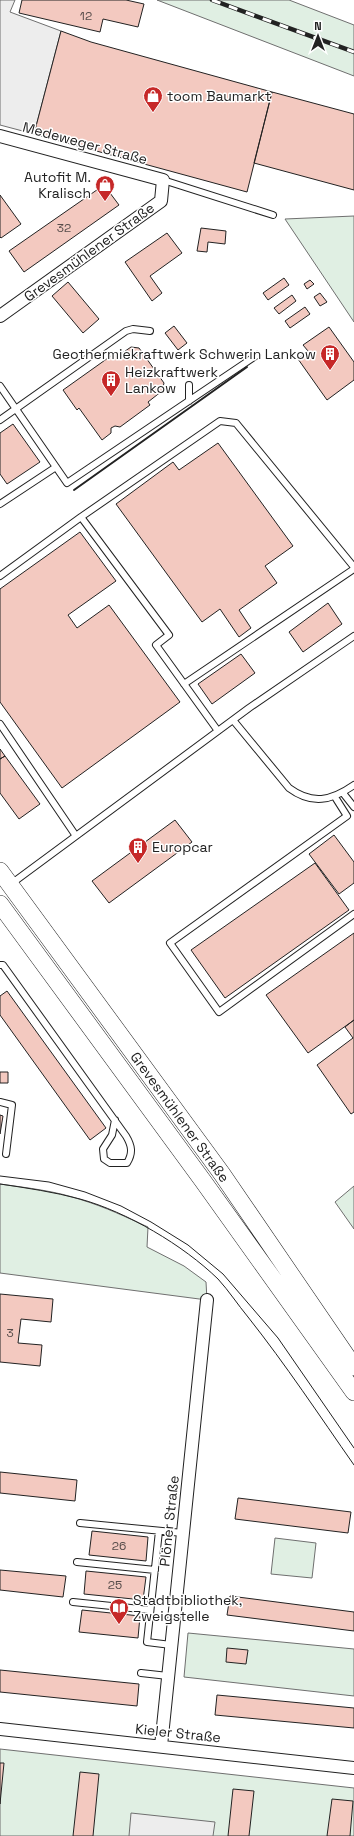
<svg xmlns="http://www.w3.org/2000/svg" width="354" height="1836" viewBox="0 0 354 1836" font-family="'Space Grotesk',sans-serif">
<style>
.green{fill:#e0efe3;stroke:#6f6f6f}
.parking{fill:#ededed;stroke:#6f6f6f}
.building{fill:#f3c9c0;stroke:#222}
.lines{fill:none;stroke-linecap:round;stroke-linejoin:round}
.lane-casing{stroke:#222;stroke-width:8}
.street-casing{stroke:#222;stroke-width:14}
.secondary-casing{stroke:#222;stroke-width:18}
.lane{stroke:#fff;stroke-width:6}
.street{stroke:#fff;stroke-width:12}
.secondary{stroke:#fff;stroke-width:17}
.tram{stroke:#222;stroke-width:1}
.rail-casing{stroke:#222;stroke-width:4.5}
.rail{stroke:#fff;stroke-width:3;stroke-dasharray:9;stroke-linecap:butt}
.wall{stroke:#222;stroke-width:2}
.labels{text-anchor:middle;stroke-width:3;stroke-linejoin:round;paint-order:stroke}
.number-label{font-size:12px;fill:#564c4a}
.poi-label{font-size:14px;fill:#222;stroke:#fff;text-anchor:start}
.street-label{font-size:14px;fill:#222;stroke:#fff}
</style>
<rect width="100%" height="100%" fill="#fff"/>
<!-- green -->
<path class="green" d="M157 0H289L354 25V76Z
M354 216V322L285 219Z
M0 1184C28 1188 56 1191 82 1200 105 1207 126 1217 148 1227L147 1247 184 1266 206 1282 207 1300 0 1273Z
M354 1186V1229L335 1202Z
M275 1538 316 1543 312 1578 271 1574Z
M188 1633 354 1649V1696L184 1677Z
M0 1749 354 1788V1836H0Z"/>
<!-- parking -->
<path class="parking" d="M0 0H15L10 12 61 31 34 134 0 125Z
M131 1813 215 1822 213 1836H129Z"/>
<!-- building -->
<path class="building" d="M22 0H126L144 4 138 27 103 19 100 32 19 13Z
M61 31 91 42 272 92 247 192 34 134Z
M272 92 354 114V190L254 163Z
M104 185 119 205 24 272 9 251Z
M0 195 21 224 1 238 0 237Z
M201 228 226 231 225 244 208 242 207 252 197 251Z
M167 233 182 253 150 276 162 293 152 301 125 262Z
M284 278 289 285 268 300 263 293Z
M310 280 314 284 307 289 304 284Z
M68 282 99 319 83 333 52 296Z
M320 293 327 302 320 306 314 297Z
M292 295 296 301 279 314 274 308Z
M305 307 310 314 290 328 285 321Z
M174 326 187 343 178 350 165 333Z
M329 327 354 362V380L327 400 298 359 308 351 303 345Z
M131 347 139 348 164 383 162 391 148 402 150 405 120 427 115 426 111 428V433L102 440 79 408 77 410 63 390 115 353 118 356Z
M13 424 40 462 7 484 0 474V433Z
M218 443 293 546 265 566 277 583 239 610 251 628 239 637 220 609 202 622 116 504 173 462 179 470Z
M80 532 116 581 68 615 77 628 109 605 180 702 62 788 0 702V589Z
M328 603 342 624 303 652 289 632Z
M241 654 255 673 212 704 198 684Z
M0 749 5 756 0 759Z
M5 756 40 804 19 819 0 793V759Z
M175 820 192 842 109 903 92 881Z
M334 835 354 862V883L339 894 309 854Z
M315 863 349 910 225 998 191 950Z
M354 933V1020L308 1053 266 995Z
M7 991 106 1128 90 1140 0 1015V996Z
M354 1020V1112L351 1114 317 1065 353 1038 345 1027Z
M0 1072H8V1083H0Z
M0 1115 3 1116 0 1134Z
M0 1294 53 1299 51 1322 21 1319 18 1343 42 1345 40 1366 0 1362Z
M0 1472 77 1480 75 1501 0 1493Z
M238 1498 351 1512 348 1533 235 1519Z
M92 1531 148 1537 146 1561 89 1555Z
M0 1570 66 1576 63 1597 0 1590Z
M86 1571 146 1577 143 1600 84 1594Z
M230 1596 354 1612V1631L227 1615Z
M82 1610 140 1616 138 1638 79 1632Z
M227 1648 248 1650 246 1664 226 1662Z
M0 1670 139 1684 137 1706 0 1692Z
M217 1695 354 1708V1728L215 1715Z
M0 1763H4L0 1804Z
M80 1772 99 1774 93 1836H73Z
M233 1789 254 1791 249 1836H228Z
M332 1799 353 1801 350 1836H327Z"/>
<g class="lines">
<defs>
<path id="lane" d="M163 180 273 215
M189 385V401
M0 386 67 483 257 355
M0 420 126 331 133 329 150 331
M0 504 56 467
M81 517 169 635 156 645 218 731
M0 576 81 517 220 421 236 423 354 567
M184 684 354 569
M233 720 289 788C312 805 331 801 354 785
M0 724 76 836
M343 793 354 807
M335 797 347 816 170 943 219 1012 354 914
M11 884 249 708 354 636
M0 965H3L126 1136C132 1146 133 1153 127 1163H110L104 1159 103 1149 112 1135 115 1120
M0 1102 12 1105 6 1154
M80 1523 183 1533
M159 1531 147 1642 171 1645
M77 1562 155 1570
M73 1602 150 1610
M141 1673 168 1676"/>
<path id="street" d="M0 136 163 180 161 201 0 316
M0 1729 354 1768
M161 1746 207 1300"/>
<path id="secondary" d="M0 871 222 1174 354 1367
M0 904 203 1181 354 1392"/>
</defs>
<!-- lane casing -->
<use href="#lane" class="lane-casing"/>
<!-- street casing -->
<use href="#street" class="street-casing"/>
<!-- secondary casing -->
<use href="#secondary" class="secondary-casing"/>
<!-- lane -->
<use href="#lane" class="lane"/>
<!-- street -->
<use href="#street" class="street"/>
<!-- secondary -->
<use href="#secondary" class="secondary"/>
<!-- tram -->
<path class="tram" d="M0 1176 49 1182 85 1192 121 1206 151 1222 188 1245 223 1274 278 1338 354 1448
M0 1184C27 1188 54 1192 80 1199 127 1212 183 1245 218 1279 229 1291 238 1305 248 1317 286 1365 319 1415 354 1465"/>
<defs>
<path id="rail" d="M212 0 354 52"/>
</defs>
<!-- rail casing -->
<use href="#rail" class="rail-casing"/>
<!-- rail -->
<use href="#rail" class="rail"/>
<!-- wall -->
<path class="wall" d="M74 490 247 367"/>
</g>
<!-- icons -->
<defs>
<symbol id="shop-pin" viewBox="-11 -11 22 30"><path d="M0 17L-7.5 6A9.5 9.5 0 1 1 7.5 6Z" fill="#c62828" stroke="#fff"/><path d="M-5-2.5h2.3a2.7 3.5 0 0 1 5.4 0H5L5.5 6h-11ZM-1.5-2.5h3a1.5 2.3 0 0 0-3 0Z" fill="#fff"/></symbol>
<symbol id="building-pin" viewBox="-11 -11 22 30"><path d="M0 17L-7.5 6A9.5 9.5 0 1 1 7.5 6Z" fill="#c62828" stroke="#fff"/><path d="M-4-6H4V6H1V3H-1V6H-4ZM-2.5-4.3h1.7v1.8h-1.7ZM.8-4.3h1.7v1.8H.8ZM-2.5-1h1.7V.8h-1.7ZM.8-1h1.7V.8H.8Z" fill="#fff"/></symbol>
<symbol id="library-pin" viewBox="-11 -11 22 30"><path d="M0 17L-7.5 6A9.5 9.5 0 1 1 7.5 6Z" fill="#c62828" stroke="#fff"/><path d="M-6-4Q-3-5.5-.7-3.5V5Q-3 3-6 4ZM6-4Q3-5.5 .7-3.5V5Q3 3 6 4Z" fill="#fff"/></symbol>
</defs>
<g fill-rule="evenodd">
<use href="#shop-pin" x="142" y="85" width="22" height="30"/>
<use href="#shop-pin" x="94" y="174" width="22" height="30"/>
<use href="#building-pin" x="319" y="343" width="22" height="30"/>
<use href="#building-pin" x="100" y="369" width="22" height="30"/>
<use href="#building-pin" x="127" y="836" width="22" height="30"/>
<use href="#library-pin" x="108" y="1597" width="22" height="30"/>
</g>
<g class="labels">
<!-- number labels -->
<g class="number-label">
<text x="86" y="20">12</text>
<text x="64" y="232">32</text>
<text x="10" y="1337">3</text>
<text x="119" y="1550">26</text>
<text x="115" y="1589">25</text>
</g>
<!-- poi labels -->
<g class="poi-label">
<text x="167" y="101">toom Baumarkt</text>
<text x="91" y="182" text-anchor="end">Autofit M.<tspan x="91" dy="16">Kralisch</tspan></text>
<text x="316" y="359" text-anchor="end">Geothermiekraftwerk Schwerin Lankow</text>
<text x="125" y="377">Heizkraftwerk<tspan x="125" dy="16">Lankow</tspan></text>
<text x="152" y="852">Europcar</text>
<text x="133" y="1605">Stadtbibliothek,<tspan x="133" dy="16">Zweigstelle</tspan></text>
</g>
<!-- street labels -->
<g class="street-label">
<text transform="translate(85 143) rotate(15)" y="5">Medeweger Straße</text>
<text transform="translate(89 252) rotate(-36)" y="5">Grevesmühlener Straße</text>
<text transform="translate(180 1117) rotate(54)" y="5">Grevesmühlener Straße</text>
<text transform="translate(169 1521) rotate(-84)" y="5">Plöner Straße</text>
<text transform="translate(178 1733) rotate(6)" y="5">Kieler Straße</text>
</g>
</g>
<!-- north arrow -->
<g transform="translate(318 36)" stroke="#ffffff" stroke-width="3" paint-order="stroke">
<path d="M0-3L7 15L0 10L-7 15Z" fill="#222222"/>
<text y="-6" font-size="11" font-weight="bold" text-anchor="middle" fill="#222222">N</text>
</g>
</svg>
